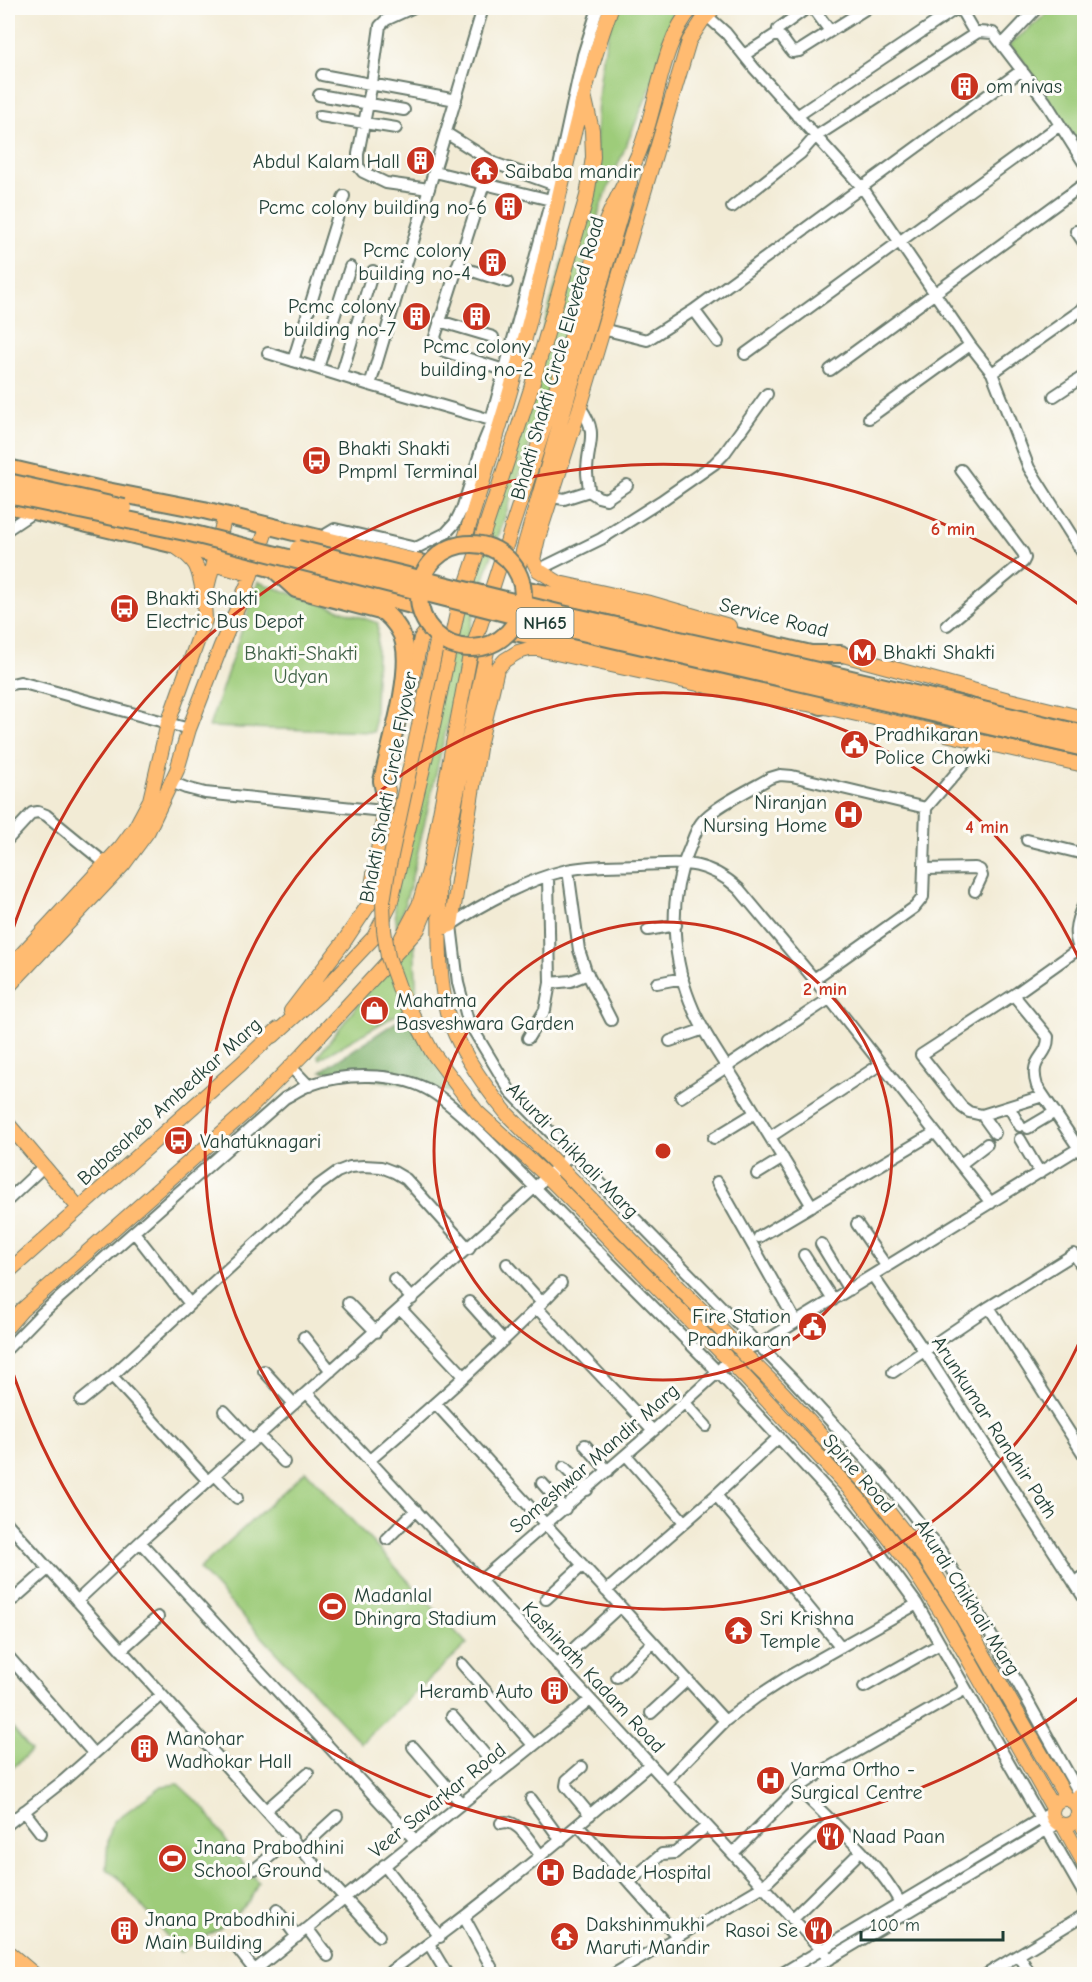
<svg xmlns="http://www.w3.org/2000/svg" width="1092" height="1982" viewBox="0 0 1092 1982" font-family="'Comic Neue',sans-serif">
<style>
.green{fill:#9ecc7a;stroke:#5e8457;stroke-width:1.5}
.forest{fill:#7eb06a;stroke:#4e764f;stroke-width:1.5}
.lines{fill:none;stroke-linecap:round;stroke-linejoin:round}
.minor-casing{stroke:#697a6c;stroke-width:14}
.major-casing{stroke:#697a6c;stroke-width:16}
.highway-casing{stroke:#697a6c;stroke-width:20}
.minor{stroke:#fff;stroke-width:10}
.major{stroke:#ffbb71;stroke-width:14}
.highway{stroke:#ffbb71;stroke-width:16}
.major-bridge-casing{stroke:#697a6c;stroke-width:16;stroke-linecap:butt}
.highway-bridge-casing{stroke:#697a6c;stroke-width:20;stroke-linecap:butt}
.major-bridge{stroke:#ffbb71;stroke-width:14}
.highway-bridge{stroke:#ffbb71;stroke-width:16}
.ring{fill:none;stroke:#c8321e;stroke-width:3}
.labels{text-anchor:middle;stroke-width:6;stroke-linejoin:round;paint-order:stroke}
.shield{fill:#fdfcf7;stroke:#62766e;stroke-width:1.5}
.shield-label{font-size:18px;font-weight:bold;fill:#1f3d34}
.poi-label{font-size:20px;fill:#1f3d34;stroke:#fdfcf7;text-anchor:start}
.street-label{font-size:20px;fill:#1f3d34;stroke:#fdfcf7}
.park-label{font-size:20px;fill:#3f6146;stroke:#fdfcf7}
.centre{fill:#c8321e;stroke:#fdfcf7;stroke-width:3}
.ring-label{font-size:18px;text-anchor:middle;font-weight:bold;fill:#c8321e;stroke:#fdfcf7;stroke-width:6;stroke-linejoin:round;paint-order:stroke}
</style>
<rect width="100%" height="100%" fill="#fdfcf7"/>
<filter id="ink" filterUnits="userSpaceOnUse"><feTurbulence type="fractalNoise" baseFrequency=".0167" numOctaves="2"/><feDisplacementMap in="SourceGraphic" scale="12" xChannelSelector="R" yChannelSelector="G"/><feConvolveMatrix kernelMatrix="1 2 1 2 8 2 1 2 1" color-interpolation-filters="sRGB"/></filter>
<filter id="wash" filterUnits="userSpaceOnUse"><feTurbulence type="fractalNoise" baseFrequency=".008" numOctaves="4" result="noise"/><feDisplacementMap in="SourceGraphic" scale="24" xChannelSelector="R" yChannelSelector="G"/><feGaussianBlur stdDeviation="1.35" result="paint"/><feColorMatrix in="noise" values="0 0 0 0 0 0 0 0 0 0 0 0 0 0 0 0 0 1.4 0 .05"/><feComposite in="paint" operator="in"/></filter>
<g filter="url(#wash)">
<rect width="100%" height="100%" fill="#f2ebd5"/>
<!-- green -->
<path class="green" d="M616 8H671L674 22 660 65 601 205 551 380 483 582 467 639 410 886 397 929 393 896 455 629 596 146C597 99 600 53 616 8Z
M1054 8H1084V152L1022 59 1009 45Z
M258 582 378 623 374 732 209 727Z
M414 936 417 1003 319 1059 318 1056 390 963Z
M306 1471 467 1644 361 1743 199 1569Z
M8 1723 31 1751 8 1772Z
M178 1784 205 1809 232 1850 258 1882 250 1901 218 1929 180 1952 117 1876 106 1869 108 1840 113 1822 162 1786Z"/>
<!-- forest -->
<path class="forest" d="M405 1016 457 1093 321 1071Z"/>
</g>
<g filter="url(#ink)">
<g class="lines">
<defs>
<path id="minor" d="M412 8 386 20 380 26 372 83 358 154V166L363 172 386 183 429 189
M813 8 830 31
M960 8 974 32
M706 15 726 33 754 68 862 187 970 345 992 373 1029 468 1084 555
M778 29 807 8
M1002 45 1037 8
M744 55 775 35 781 37 792 52 799 51 867 8
M322 75 456 100
M319 95 404 110
M320 116 396 128
M797 116 957 8
M446 133 494 163 555 185
M435 172 551 200
M484 184 435 337 438 345 444 351 504 370
M732 207 801 153 815 137 978 32 993 33 1045 101 1084 163
M1076 231 1084 243
M457 266 507 282
M694 310 1022 70
M439 321 493 337
M602 329 647 340 694 310 718 342
M268 353 370 385 491 420 555 185 583 55 598 8
M745 354 1060 125
M293 361 344 196
M318 368 350 267
M830 370 1084 184
M992 373 1084 308
M341 376 373 271
M370 385 483 8
M1054 396 1084 376
M580 407C600 435 587 443 587 472 587 478 589 485 589 491L598 497 606 499 627 485
M869 418 970 345
M552 497 564 499 589 491
M8 529 35 511
M320 538 335 529 416 548 446 533 455 523 462 509 483 444 495 415
M538 570 601 539 661 501 714 464 724 454 767 394
M947 625 1023 562 1025 558 1023 553 961 470
M8 685 20 682 189 729
M171 782 186 788 205 793 383 811
M8 839 32 813 38 812 46 815 106 864
M1027 840 1084 854
M925 869 975 868 980 870 982 876 975 891
M568 870 579 950 586 971 611 1020
M1084 904C1075 922 1071 939 1084 956
M648 930 676 925
M1084 945 1018 992 1016 998 1048 1037C1048 1059 1028 1057 1037 1086L1084 1156
M814 979 915 907 923 897 926 808 983 742
M550 983 571 981 588 974
M657 983 683 978
M1018 992 921 1055 962 1107 969 1112 982 1115 1043 1096
M528 1038 545 1010 550 983 548 876
M670 1041 704 1029
M290 1066 309 1086
M681 1097 829 999
M1009 1107 1020 1126
M982 1115 995 1133
M1028 1128 1055 1112
M770 1137 881 1064
M714 1138 755 1113
M1020 1139 1040 1173
M961 1164 987 1144
M757 1174 783 1158
M717 1182 796 1322
M8 1200 43 1167
M991 1203 814 979 739 889C706 859 682 863 640 865 616 866 590 865 567 870 529 879 483 903 451 925L458 983 468 1021 510 1091 794 1381 882 1477 910 1511 940 1550 972 1601 1084 1802
M812 1206C789 1168 766 1130 743 1093 727 1066 707 1040 694 1011 672 962 667 902 688 852 692 843 695 831 701 823 711 808 753 788 770 778L780 775 792 776 926 808
M857 1224 887 1267
M134 1232 190 1304
M759 1237 934 1133
M821 1244 849 1290
M804 1255 833 1300
M507 1264 542 1303
M873 1276 923 1349 1084 1598
M394 1279 412 1299
M469 1302 503 1340
M348 1303 376 1332
M989 1307 1084 1455
M537 1308 653 1431
M401 1309 464 1376
M304 1337 331 1371
M8 1348 40 1315 285 1098C293 1094 301 1088 310 1085 344 1073 394 1072 427 1089 446 1099 461 1115 477 1129L718 1372 845 1509 871 1541 917 1604 1084 1894
M741 1350 759 1345 1084 1145
M264 1371 294 1404
M893 1372 989 1307 1074 1254 1084 1269
M112 1376 208 1481
M307 1393 830 1959
M81 1401 112 1376 319 1185 337 1172 350 1167 364 1166 381 1167 394 1172 406 1179 469 1249
M684 1402 706 1426
M435 1403 725 1721
M224 1411 252 1441
M259 1436 284 1462
M585 1445 608 1471
M626 1455 684 1522
M371 1459C436 1403 502 1345 561 1283
M564 1467 587 1490
M215 1475 237 1498
M542 1483 565 1509
M716 1495 841 1647
M8 1524 379 1936
M387 1539 416 1510
M140 1542 415 1840
M481 1580 653 1431 718 1372 728 1360
M1074 1583 1084 1576
M606 1591 716 1495 779 1437
M14 1599 48 1569
M546 1599 583 1565
M77 1601 140 1542 571 1155
M121 1650 158 1617
M8 1656 94 1754
M462 1664 533 1745
M557 1664 620 1606
M617 1677 653 1642
M864 1687 940 1644
M651 1713 687 1680
M452 1716 500 1772
M413 1747 461 1803
M582 1767 567 1780 566 1786 590 1815
M666 1781 725 1721 758 1696 789 1676 917 1604
M798 1788C833 1824 876 1859 901 1904
M531 1799 561 1840
M266 1810 308 1773
M24 1811 41 1833
M501 1823C518 1817 531 1844 541 1856
M8 1824 63 1781 161 1695
M578 1825 678 1937
M301 1849 337 1816
M733 1853 798 1788 828 1768 966 1689
M384 1865 440 1937
M255 1869 292 1838
M629 1882 662 1854 675 1853 707 1826
M277 1910 297 1937
M464 1917 495 1974
M792 1919 855 1857
M307 1928 328 1956
M233 1943 255 1971
M429 1944 447 1974
M1019 1955 1030 1974
M250 1974 590 1700
M393 1974 391 1971C481 1907 565 1836 650 1764
M614 1974 762 1887 826 1826
M781 1974 1052 1812
M804 1974 1058 1823
M987 1974 1084 1915"/>
<path id="major" d="M714 8 702 21 689 41 580 407 538 538 533 560 538 570 559 583 650 603 729 626
M463 545C488 463 515 382 535 299 559 202 577 102 611 8
M176 547C198 562 198 567 203 592
M213 564 250 574
M517 572 630 182
M832 652 1009 700 1084 718
M409 695 421 638 429 628
M439 882C440 925 437 971 447 1012 457 1047 485 1087 508 1115L738 1347
M440 929 451 925 480 742 497 669 505 660 518 652 533 648 744 694 821 706 1084 765
M392 956 419 905 429 871 469 660 553 400 602 231C612 205 626 182 637 157 657 113 660 43 692 8
M8 969 121 847 135 828 150 800 168 723 205 620 204 600 225 515
M8 987 123 865 148 831 177 770 189 729 221 646 247 586 268 525
M291 1011 343 943 369 904 388 790
M273 1036 327 987 374 937 390 905 431 735 457 613 530 392 587 196 593 157 592 130 584 95
M8 1124 79 1208
M511 1143 547 1176 726 1357
M8 1272 241 1064 278 1029
M8 1326 22 1310 249 1109 303 1054 418 929 439 878 488 646
M742 1352 783 1393 869 1487 926 1560 958 1610 1067 1799
M731 1362 858 1498 913 1569 945 1618 1053 1808
M1052 1812a13 13 0 1 1 26 0a13 13 0 1 1-26 0Z
M1071 1801 1084 1794
M1077 1816 1084 1829
M1063 1825 1084 1863
M8 1952 34 1974
M8 1965 18 1974"/>
<path id="highway" d="M8 468 102 490 204 510 428 565
M8 505 255 564 419 607
M275 570 296 589 384 612C393 620 402 630 404 643 412 676 390 746 382 781L386 800
M523 589 600 604 811 654H841
M510 631 796 693 821 706"/>
</defs>
<!-- minor casing -->
<use href="#minor" class="minor-casing"/>
<!-- major casing -->
<use href="#major" class="major-casing"/>
<!-- highway casing -->
<use href="#highway" class="highway-casing"/>
<!-- minor -->
<use href="#minor" class="minor"/>
<!-- major -->
<use href="#major" class="major"/>
<!-- highway -->
<use href="#highway" class="highway"/>
<defs>
<path id="major-bridge" d="M438 637 389 865 383 902 384 930 388 957 401 993 432 1052 477 1112 511 1143"/>
<path id="highway-bridge" d="M8 482 124 508
M8 495 190 533 552 625 1084 748
M419 596a52 52 0 1 1 104 0a52 52 0 1 1-104 0Z
M298 549 562 614 775 661 1084 734"/>
</defs>
<!-- major-bridge casing -->
<use href="#major-bridge" class="major-bridge-casing"/>
<!-- highway-bridge casing -->
<use href="#highway-bridge" class="highway-bridge-casing"/>
<!-- major-bridge -->
<use href="#major-bridge" class="major-bridge"/>
<!-- highway-bridge -->
<use href="#highway-bridge" class="highway-bridge"/>
</g>
</g>
<!-- distance rings -->
<g class="ring">
<circle cx="663" cy="1151" r="229"/>
<path d="M1083 1334A458 458 0 1 1 1083 968"/>
<path d="M1081 1696A687 687 0 0 1 8 1358M8 944A687 687 0 0 1 1081 606"/>
</g>
<!-- icons -->
<defs>
<symbol id="building-disc" viewBox="-11 -11 22 22"><circle r="9.5" fill="#c8321e" stroke="#fdfcf7"/><path d="M-4-6H4V6H1V3H-1V6H-4ZM-2.5-4.3h1.7v1.8h-1.7ZM.8-4.3h1.7v1.8H.8ZM-2.5-1h1.7V.8h-1.7ZM.8-1h1.7V.8H.8Z" fill="#fff"/></symbol>
<symbol id="temple-disc" viewBox="-11 -11 22 22"><circle r="9.5" fill="#c8321e" stroke="#fdfcf7"/><path d="M0-6L5-2H3V0L6.5 2.5H4V6H1.5V3h-3V6H-4V2.5H-6.5L-3 0V-2H-5Z" fill="#fff"/></symbol>
<symbol id="bus-disc" viewBox="-11 -11 22 22"><circle r="9.5" fill="#c8321e" stroke="#fdfcf7"/><path d="M-5-6H5V4H4V6H2V4H-2V6H-4V4H-5ZM-3.5-4V0h7V-4ZM-3.5 1.2v1.5H-2V1.2ZM2 1.2v1.5H3.5V1.2Z" fill="#fff"/></symbol>
<symbol id="metro-disc" viewBox="-11 -11 22 22"><circle r="9.5" fill="#c8321e" stroke="#fdfcf7"/><path d="M-5.5 5V-5H-3L0 0L3-5H5.5V5H3V-.5L0 4L-3-.5V5Z" fill="#fff"/></symbol>
<symbol id="civic-disc" viewBox="-11 -11 22 22"><circle r="9.5" fill="#c8321e" stroke="#fdfcf7"/><path d="M-.6-6.5H3V-4.5H.6V-3L4-1V1h2V6H-6V1h2V-1L-.6-3ZM-1.2 2.5V6h2.4V2.5Z" fill="#fff"/></symbol>
<symbol id="hospital-disc" viewBox="-11 -11 22 22"><circle r="9.5" fill="#c8321e" stroke="#fdfcf7"/><path d="M-5-5h3v3.5h4V-5h3V5h-3V1.5h-4V5h-3Z" fill="#fff"/></symbol>
<symbol id="shop-disc" viewBox="-11 -11 22 22"><circle r="9.5" fill="#c8321e" stroke="#fdfcf7"/><path d="M-5-2.5h2.3a2.7 3.5 0 0 1 5.4 0H5L5.5 6h-11ZM-1.5-2.5h3a1.5 2.3 0 0 0-3 0Z" fill="#fff"/></symbol>
<symbol id="stadium-disc" viewBox="-11 -11 22 22"><circle r="9.5" fill="#c8321e" stroke="#fdfcf7"/><path d="M0-5a6.5 5 0 1 0 0 10a6.5 5 0 1 0 0-10ZM-3.5-1.8h7v3.6h-7Z" fill="#fff"/></symbol>
<symbol id="restaurant-disc" viewBox="-11 -11 22 22"><circle r="9.5" fill="#c8321e" stroke="#fdfcf7"/><path d="M-5-6h1v4h1v-4h1v4h1v-4h1v5L-1.5 .5V6h-2V.5L-5-1ZM5-6V6H3V1.5H1.5Q1.5-4 5-6Z" fill="#fff"/></symbol>
</defs>
<g fill-rule="evenodd">
<use href="#building-disc" x="948" y="70" width="33" height="33"/>
<use href="#building-disc" x="404" y="144" width="33" height="33"/>
<use href="#temple-disc" x="468" y="154" width="33" height="33"/>
<use href="#building-disc" x="492" y="190" width="33" height="33"/>
<use href="#building-disc" x="476" y="246" width="33" height="33"/>
<use href="#building-disc" x="460" y="300" width="33" height="33"/>
<use href="#building-disc" x="400" y="300" width="33" height="33"/>
<use href="#bus-disc" x="300" y="444" width="33" height="33"/>
<use href="#bus-disc" x="108" y="592" width="33" height="33"/>
<use href="#metro-disc" x="846" y="636" width="33" height="33"/>
<use href="#civic-disc" x="838" y="728" width="33" height="33"/>
<use href="#hospital-disc" x="832" y="798" width="33" height="33"/>
<use href="#shop-disc" x="358" y="994" width="33" height="33"/>
<use href="#bus-disc" x="162" y="1124" width="33" height="33"/>
<use href="#civic-disc" x="796" y="1310" width="33" height="33"/>
<use href="#stadium-disc" x="316" y="1590" width="33" height="33"/>
<use href="#temple-disc" x="722" y="1614" width="33" height="33"/>
<use href="#building-disc" x="538" y="1674" width="33" height="33"/>
<use href="#building-disc" x="128" y="1732" width="33" height="33"/>
<use href="#hospital-disc" x="754" y="1764" width="33" height="33"/>
<use href="#restaurant-disc" x="814" y="1820" width="33" height="33"/>
<use href="#stadium-disc" x="156" y="1842" width="33" height="33"/>
<use href="#hospital-disc" x="534" y="1856" width="33" height="33"/>
<use href="#restaurant-disc" x="802" y="1914" width="33" height="33"/>
<use href="#building-disc" x="108" y="1914" width="33" height="33"/>
<use href="#temple-disc" x="548" y="1920" width="33" height="33"/>
</g>
<g class="labels">
<!-- shield labels -->
<rect class="shield" x="516.5" y="608" width="57" height="30" rx="4.5"/>
<g class="shield-label">
<text x="545" y="629">NH65</text>
</g>
<!-- poi labels -->
<g class="poi-label">
<text x="986" y="93">om nivas</text>
<text x="400" y="168" text-anchor="end">Abdul Kalam Hall</text>
<text x="505" y="178">Saibaba mandir</text>
<text x="487" y="214" text-anchor="end">Pcmc colony building no-6</text>
<text x="471" y="257" text-anchor="end">Pcmc colony<tspan x="471" dy="23">building no-4</tspan></text>
<text x="396" y="313" text-anchor="end">Pcmc colony<tspan x="396" dy="23">building no-7</tspan></text>
<text x="477" y="353" text-anchor="middle">Pcmc colony<tspan x="477" dy="23">building no-2</tspan></text>
<text x="338" y="455">Bhakti Shakti<tspan x="338" dy="23">Pmpml Terminal</tspan></text>
<text x="146" y="605">Bhakti Shakti<tspan x="146" dy="23">Electric Bus Depot</tspan></text>
<text x="883" y="659">Bhakti Shakti</text>
<text x="875" y="741">Pradhikaran<tspan x="875" dy="23">Police Chowki</tspan></text>
<text x="827" y="809" text-anchor="end">Niranjan<tspan x="827" dy="23">Nursing Home</tspan></text>
<text x="396" y="1007">Mahatma<tspan x="396" dy="23">Basveshwara Garden</tspan></text>
<text x="200" y="1148">Vahatuknagari</text>
<text x="791" y="1323" text-anchor="end">Fire Station<tspan x="791" dy="23">Pradhikaran</tspan></text>
<text x="354" y="1602">Madanlal<tspan x="354" dy="23">Dhingra Stadium</tspan></text>
<text x="760" y="1625">Sri Krishna<tspan x="760" dy="23">Temple</tspan></text>
<text x="533" y="1698" text-anchor="end">Heramb Auto</text>
<text x="166" y="1745">Manohar<tspan x="166" dy="23">Wadhokar Hall</tspan></text>
<text x="791" y="1776">Varma Ortho -<tspan x="791" dy="23">Surgical Centre</tspan></text>
<text x="852" y="1843">Naad Paan</text>
<text x="194" y="1854">Jnana Prabodhini<tspan x="194" dy="23">School Ground</tspan></text>
<text x="572" y="1879">Badade Hospital</text>
<text x="145" y="1926">Jnana Prabodhini<tspan x="145" dy="23">Main Building</tspan></text>
<text x="586" y="1931">Dakshinmukhi<tspan x="586" dy="23">Maruti Mandir</tspan></text>
<text x="798" y="1937" text-anchor="end">Rasoi Se</text>
</g>
<!-- street labels -->
<g class="street-label">
<text transform="translate(557 358) rotate(-74)" y="7">Bhakti Shakti Circle Eleveted Road</text>
<text transform="translate(774 617) rotate(14)" y="7">Service Road</text>
<text transform="translate(388 787) rotate(-79)" y="7">Bhakti Shakti Circle Flyover</text>
<text transform="translate(169 1101) rotate(-42)" y="7">Babasaheb Ambedkar Marg</text>
<text transform="translate(573 1150) rotate(46)" y="7">Akurdi Chikhali Marg</text>
<text transform="translate(995 1427) rotate(57)" y="7">Arunkumar Randhir Path</text>
<text transform="translate(594 1458) rotate(-41)" y="7">Someshwar Mandir Marg</text>
<text transform="translate(859 1473) rotate(49)" y="7">Spine Road</text>
<text transform="translate(968 1597) rotate(58)" y="7">Akurdi Chikhali Marg</text>
<text transform="translate(594 1677) rotate(47)" y="7">Kashinath Kadam Road</text>
<text transform="translate(437 1800) rotate(-39)" y="7">Veer Savarkar Road</text>
</g>
<!-- park labels -->
<g class="park-label">
<text x="301" y="660">Bhakti-Shakti<tspan x="301" dy="23">Udyan</tspan></text>
</g>
</g>
<circle cx="663" cy="1151" r="9" class="centre"/>
<g class="ring-label">
<text x="953" y="535">6 min</text>
<text x="987" y="833">4 min</text>
<text x="825" y="995">2 min</text>
</g>
<!-- margin -->
<rect width="1092" height="1982" fill="none" stroke="#fdfcf7" stroke-width="30"/>
<!-- scale -->
<path d="M861 1931v9h142v-9" fill="none" stroke="#1f3d34" stroke-width="3"/>
<text x="870" y="1931" font-size="18" fill="#1f3d34" stroke="#fdfcf7" stroke-width="4.5" paint-order="stroke">100 m</text>
</svg>
